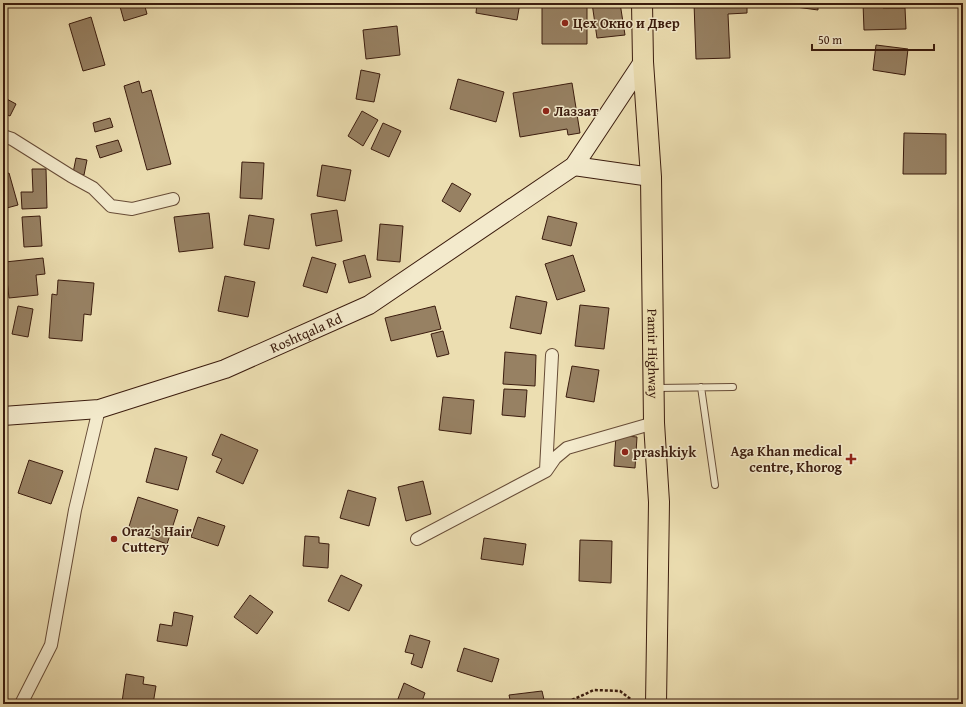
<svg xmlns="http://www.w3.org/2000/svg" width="966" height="707" viewBox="0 0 966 707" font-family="'Gentium Book Plus',serif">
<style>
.building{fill:#978163;stroke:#3b1c0e}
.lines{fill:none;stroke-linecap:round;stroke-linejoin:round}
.service-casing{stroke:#674c37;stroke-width:8}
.minor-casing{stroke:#674c37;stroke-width:14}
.secondary-casing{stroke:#3b1c0e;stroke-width:20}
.primary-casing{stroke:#3b1c0e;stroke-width:22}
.path{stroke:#3b1c0e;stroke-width:2.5;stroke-dasharray:3 2;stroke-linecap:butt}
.service{stroke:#f3eacc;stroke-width:6}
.minor{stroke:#f3eacc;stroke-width:12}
.secondary{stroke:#f3eacc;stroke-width:18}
.primary{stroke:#ecdeb1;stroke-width:20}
.poi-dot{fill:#8f2418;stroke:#f3eacc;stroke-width:1.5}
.labels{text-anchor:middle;stroke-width:3;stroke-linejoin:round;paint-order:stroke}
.poi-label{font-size:14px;font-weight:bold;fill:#3b1c0e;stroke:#f3eacc;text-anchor:start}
.street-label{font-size:14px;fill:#3b1c0e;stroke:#f3eacc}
</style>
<rect width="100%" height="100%" fill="#ecdeb1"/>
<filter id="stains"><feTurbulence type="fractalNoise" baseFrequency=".005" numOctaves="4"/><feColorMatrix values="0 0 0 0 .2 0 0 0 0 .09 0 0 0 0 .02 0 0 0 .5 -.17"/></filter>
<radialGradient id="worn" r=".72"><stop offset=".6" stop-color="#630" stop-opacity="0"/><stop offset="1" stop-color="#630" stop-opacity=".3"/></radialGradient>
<!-- building -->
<path class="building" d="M119 3H144L147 14 124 21Z
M477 3H520L517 20 476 13Z
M542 3H587V44H542Z
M592 3H620L625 35 597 38Z
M694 3H747V13L728 14 730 58 696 59Z
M796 3H818V10L796 7Z
M863 3H883V8H905L906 29 864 30Z
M91 17 105 65 83 71 69 24Z
M397 26 400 55 366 59 363 30Z
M876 45 908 49 905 75 873 70Z
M361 70 380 74 374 102 356 99Z
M458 79 504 92 496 122 450 109Z
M139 81 142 93 151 90 171 164 147 170 124 86Z
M572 83 580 133 568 135 567 129 520 137 513 93Z
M3 97 16 104 10 116 3 113Z
M362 111 378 120 363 146 348 136Z
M110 118 113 127 95 132 93 123Z
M383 123 401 131 389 157 371 149Z
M904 133 946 134V174H903Z
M118 140 122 151 100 158 96 146Z
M76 158 87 160 84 175 73 173Z
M242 162 264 163 262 199 240 198Z
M322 165 351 170 345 201 317 196Z
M32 169H46L47 208 22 209 21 192H33Z
M9 173 18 205 3 209V175Z
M452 183 471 194 460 212 442 201Z
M337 210 342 241 316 246 311 214Z
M209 213 213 248 179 252 174 217Z
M249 215 274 219 269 249 244 245Z
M40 216 42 246 24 247 22 217Z
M548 216 577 223 571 246 542 239Z
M380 224 403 226 400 262 377 260Z
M365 255 371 277 349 283 343 261Z
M573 255 585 291 557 300 545 264Z
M312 257 336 264 327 293 303 286Z
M43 258 45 274 36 275 38 295 9 298 5 262Z
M225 276 255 282 248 317 218 311Z
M58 280 94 283 91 315 84 314 82 341 49 338 52 294 57 295Z
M516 296 547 302 541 334 510 328Z
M580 305 609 308 604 349 575 346Z
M18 306 33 309 28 337 12 334Z
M435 306 441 329 391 341 385 318Z
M443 331 449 354 437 357 431 334Z
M505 352 536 355 535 386 503 384Z
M572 366 599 370 594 402 566 397Z
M504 389 527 390 525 417 502 415Z
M443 397 474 400 471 434 439 430Z
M221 434 258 450 243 484 216 472 222 459 212 455Z
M616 435 637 437 635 468 614 466Z
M155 448 187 457 178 490 146 482Z
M29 460 63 471 51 504 18 493Z
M423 481 431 514 406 521 398 487Z
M348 490 376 498 369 526 340 518Z
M138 497 178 510 167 544 128 530Z
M3 502 8 508 3 513Z
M198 517 225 526 218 546 191 537Z
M305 536 319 537V543L329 544 328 568 303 566Z
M484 538 526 544 523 565 481 559Z
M580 540 612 541 611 583 579 581Z
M341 575 362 585 349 611 328 601Z
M250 595 273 612 257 634 234 617Z
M174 612 193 616 187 646 157 641 160 624 172 626Z
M410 635 430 641 422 668 411 664 414 654 405 652Z
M464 648 499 659 492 682 457 671Z
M126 674 144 677 143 684 156 686 153 704H138L122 702Z
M404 683 425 693 421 704H396Z
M542 691 545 704H511L509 695Z"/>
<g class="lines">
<defs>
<path id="service" d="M701 387 715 485
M656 388 733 387"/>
<path id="minor" d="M3 136 12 139 71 176 93 188 111 206 132 209 173 199
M546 470 552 355
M417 539 546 471 555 458 567 448 654 423
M21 704 51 645 75 510 99 409"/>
<g id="secondary">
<path d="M574 166 651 177"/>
<path id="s1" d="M3 416 99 409 225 369 369 305 574 166 643 62"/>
</g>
<g id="primary">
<path id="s2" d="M642 3 643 62 651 177 654 423 659 502 656 704"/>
</g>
</defs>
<!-- service casing -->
<use href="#service" class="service-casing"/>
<!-- minor casing -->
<use href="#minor" class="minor-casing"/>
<!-- secondary casing -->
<use href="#secondary" class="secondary-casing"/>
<!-- primary casing -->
<use href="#primary" class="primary-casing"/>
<!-- path -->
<path class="path" d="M572 700 594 690 620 691 637 704"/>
<!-- service -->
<use href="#service" class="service"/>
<!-- minor -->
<use href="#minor" class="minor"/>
<!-- secondary -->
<use href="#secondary" class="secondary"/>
<!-- primary -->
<use href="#primary" class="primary"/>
</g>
<!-- markers -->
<g class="poi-dot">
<circle cx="565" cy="23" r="4"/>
<circle cx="546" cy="111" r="4"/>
<circle cx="625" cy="452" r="4"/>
<path d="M849 453h4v4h4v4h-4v4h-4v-4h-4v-4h4z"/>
<circle cx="114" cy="539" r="4"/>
</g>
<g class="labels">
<!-- poi labels -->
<g class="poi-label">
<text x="573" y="28">Цех Окно и Двер</text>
<text x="554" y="116">Лаззат</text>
<text x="842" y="456" text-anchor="end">Aga Khan medical<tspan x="842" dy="16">centre, Khorog</tspan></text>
<text x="633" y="457">prashkiyk</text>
<text x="122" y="536">Oraz's Hair<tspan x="122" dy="16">Cuttery</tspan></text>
</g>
<!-- street labels -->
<g class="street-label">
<text dy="5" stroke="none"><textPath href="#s1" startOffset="317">Roshtqala Rd</textPath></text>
<text dy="5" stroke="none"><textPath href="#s2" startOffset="351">Pamir Highway</textPath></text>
</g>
</g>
<!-- margin -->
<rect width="966" height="707" fill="none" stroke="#ecdeb1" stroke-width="16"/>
<rect x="4" y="4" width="958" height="699" fill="none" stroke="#3b1c0e" stroke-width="2"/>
<rect x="8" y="8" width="950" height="691" fill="none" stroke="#3b1c0e"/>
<!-- scale -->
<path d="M812 44v6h122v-6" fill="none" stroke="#3b1c0e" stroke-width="2"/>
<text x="818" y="44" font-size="12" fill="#3b1c0e" stroke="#f3eacc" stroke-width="3" paint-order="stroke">50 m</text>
<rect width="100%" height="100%" filter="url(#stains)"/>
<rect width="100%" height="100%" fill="url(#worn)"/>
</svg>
